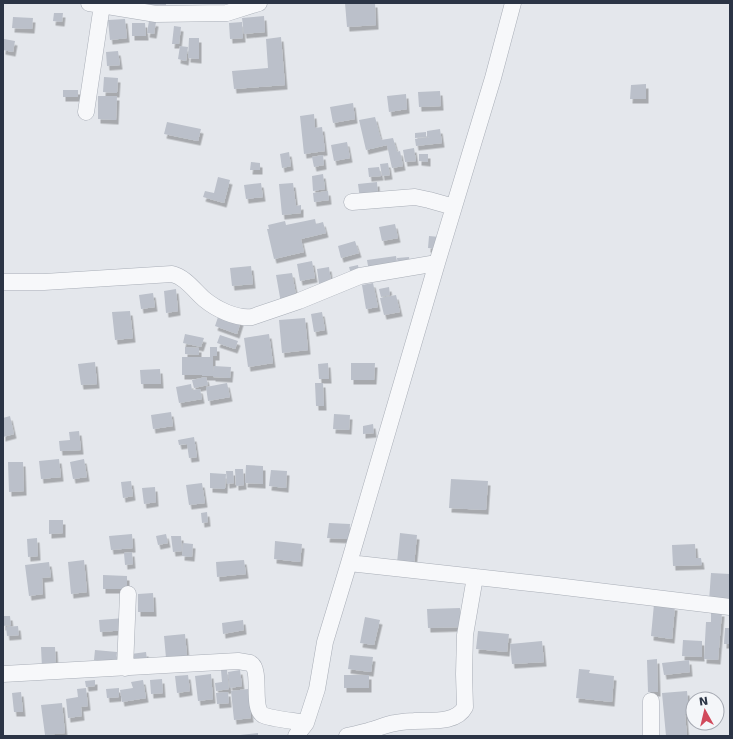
<svg xmlns="http://www.w3.org/2000/svg" width="733" height="739" viewBox="0 0 733 739" font-family="'DejaVu Sans',sans-serif">
<style>
.building{fill:#bbc0ca;filter:url(#shadow)}
.lines{fill:none;stroke-linecap:round;stroke-linejoin:round}
.minor-casing{stroke:#a9aeb7;stroke-width:17}
.minor{stroke:#f7f8fa;stroke-width:16}
</style>
<defs>
<filter id="shadow"><feDropShadow dx="2.5" dy="4.5" stdDeviation="0" flood-color="#0004"/></filter>
</defs>
<rect width="100%" height="100%" fill="#e4e7ec"/>
<!-- building -->
<path class="building" d="M136 3H166V5H136Z
M345 3H375L376 25 347 27Z
M54 13H63L62 22 53 21Z
M264 16 265 32 244 34 242 18Z
M13 17 33 18 32 29 12 28Z
M125 19 127 38 110 40 108 20Z
M149 21 156 22 154 34 147 33Z
M242 22 243 38 230 39 229 23Z
M132 23H145L146 36H132Z
M174 26 181 27 179 44H172Z
M281 37 285 85 234 89 232 71 268 68 266 39Z
M189 38H199V59L188 58Z
M4 39 15 41 13 52 3 50Z
M180 46 188 47 186 61 178 59Z
M118 51 120 65 107 66 106 52Z
M104 77 118 78 117 93 103 92Z
M646 84V99H630L631 85Z
M63 90H78V97H63Z
M440 91 441 106 419 107 418 92Z
M406 94 407 109 389 112 387 96Z
M98 96H117L116 120 98 119Z
M353 103 355 119 333 123 330 107Z
M314 114 315 128 322 127 325 151 304 154 300 116Z
M375 117 381 140 393 138 397 152 400 151 403 166 392 168 387 145 366 150 359 120Z
M167 122 201 129 198 141 164 134Z
M440 129 442 143 416 146 415 139 430 137H427V131Z
M426 132V137L415 138V133Z
M347 142 350 158 334 161 331 145Z
M414 148 416 161 405 162 403 150Z
M289 152 291 166 282 168 280 154Z
M419 154H428V162L419 161Z
M323 155 324 165 314 167 312 157Z
M251 162 260 163V170H250Z
M388 163 390 175 382 176 380 164Z
M379 167 381 176 369 177 368 168Z
M323 174 325 189 313 191 312 176Z
M218 177 230 180 224 203 203 197 205 191 214 193Z
M377 182 378 197 360 199 358 184Z
M261 183 263 197 246 199 244 185Z
M293 183 296 206 301 205V213L282 215 279 184Z
M328 191 329 200 314 202 313 193Z
M315 219 316 224 323 222 326 233 301 239 304 252 274 259 267 229H269L268 225 285 221 286 225Z
M395 224 398 238 382 241 379 227Z
M429 236 440 237 439 249 428 248Z
M355 241 359 253 341 258 338 246Z
M396 256 398 267 369 272 367 260Z
M409 257 410 265 398 266 397 258Z
M312 261 315 278 300 281 297 264Z
M358 265 359 272 351 274 349 267Z
M251 266 253 284 232 286 230 268Z
M329 267 331 282 319 284 317 269Z
M292 273 297 300 281 303 276 275Z
M373 283 378 307 366 309 362 285Z
M389 287 390 295 381 297 379 289Z
M176 289 178 311 166 313 164 291Z
M153 293 155 307 141 309 139 295Z
M396 295 400 312 384 315 380 298Z
M130 311 133 338 115 340 112 312Z
M322 312 325 330 314 332 311 314Z
M219 314 241 321 237 334 215 326Z
M305 318 308 350 282 353 279 320Z
M185 334 204 338 201 347 183 343Z
M269 334 273 363 248 367 244 338Z
M220 335 238 341 235 349 217 343Z
M185 347 199 348V355L185 354Z
M210 347H217V356H213V372L214 366 231 367 230 378 213 377V376H202V375H182V357H210Z
M95 362 97 384 81 385 78 364Z
M328 363 329 379H319L318 364Z
M351 363H375L374 380H351Z
M160 369 161 384H141L140 370Z
M206 377 208 385 194 388 192 380Z
M227 383 230 397 208 401 206 387Z
M315 383H323L324 406H316Z
M191 384 192 390 200 389 202 399 179 403 176 387Z
M171 412 173 426 153 429 151 415Z
M334 414 350 415 349 430 333 429Z
M10 416 14 434 3 437V418Z
M373 424 374 433 363 434V426Z
M79 431 81 450 60 451 59 441 70 440 69 432Z
M194 437 197 457 189 458 187 444 179 445 178 440Z
M59 459 61 477 41 479 39 461Z
M84 459 87 477 73 479 70 462Z
M8 462H23L24 491 9 492Z
M246 465 263 466V484L245 483Z
M235 469H243L244 485 236 486Z
M271 470 287 471 286 488 269 486Z
M226 471H233L234 483 227 484Z
M210 473 226 474 225 489 210 488Z
M451 479 488 481 486 510 449 508Z
M131 481 133 496 123 498 121 482Z
M202 483 205 503 189 505 186 485Z
M155 487 156 502 144 504 142 488Z
M207 512 208 522 202 523 201 513Z
M49 520H63V533L49 534Z
M329 523 350 524 349 539 327 538Z
M400 533 417 535 414 565 397 563Z
M132 534 133 548 111 550 109 536Z
M166 534 168 543 158 545 156 536Z
M171 536H181L182 551 173 552Z
M37 538 38 556 28 557 27 539Z
M275 541 302 544 300 562 274 559Z
M183 543 193 544 192 557 182 556Z
M695 544 696 558H701L702 565 673 566 672 545Z
M132 552 133 564 125 565 124 553Z
M84 560 87 592 71 594 68 562Z
M244 560 246 574 217 577 216 562Z
M49 562 51 577 42 578 43 594 29 596 25 565Z
M711 573 730 574V602L709 601Z
M103 575 127 576V589H103Z
M153 593 154 612H138V594Z
M654 604 675 606 672 639 651 636Z
M460 608 461 627 428 628 427 609Z
M711 612H722L718 660 704 659 706 622H711Z
M3 616H10L11 625 3 626Z
M365 617 380 620 374 645 360 643Z
M125 618 126 630 100 632 99 620Z
M243 620 244 630 223 634 222 623Z
M18 626 19 635 7 636 6 627Z
M725 628H730V644H724Z
M478 631 509 634 507 652 476 649Z
M185 634 187 656 166 658 164 636Z
M683 640 702 641V657L682 656Z
M542 641 544 662 512 664 510 644Z
M41 647H55L56 667 42 668Z
M95 650 117 652 116 663 94 660Z
M146 652 147 660 132 662 131 654Z
M350 655 373 657 371 672 348 669Z
M657 659 658 692H648L647 660Z
M689 660 690 672 664 675 662 663Z
M579 669 590 670 589 673 614 676 612 702 576 698Z
M221 670H227L229 689 216 691 215 683 222 682Z
M240 670 242 686 230 688 228 672Z
M211 674 213 699 198 701 195 676Z
M188 675 190 691 177 693 175 676Z
M344 675H369V688H344Z
M162 679 163 693 151 694 150 680Z
M95 680V686L86 687 85 681Z
M143 680 146 698 122 702 120 690 133 688 131 682Z
M86 688 88 706 81 707 82 716 68 718 66 699 78 697 77 689Z
M119 688V697L107 698 106 689Z
M248 689 251 718 234 720 231 691Z
M687 691 689 714H685L687 736H666L662 693Z
M21 692 23 712H14L12 693Z
M228 692 229 703 217 704 216 693Z
M62 703 65 733 45 735 41 705Z
M258 733V736H240V735Z"/>
<g class="lines">
<defs>
<path id="minor" d="M89 3 156 14 227 13 259 3
M86 112 102 5
M352 202 415 197 429 200 454 207
M3 282H44L172 274C185 277 194 290 204 299 216 309 236 319 252 317L299 301 360 276 437 263
M349 563 548 585 730 607
M125 668 128 594
M3 674 238 661 250 663C252 664 253 665 254 667 260 678 252 708 263 715 271 719 296 721 306 723
M651 701V736
M296 736 306 723 317 689 325 642 349 563 437 263 493 78 513 3
M347 736C355 734 363 733 371 730 379 728 387 724 395 723 401 722 408 721 414 721 430 720 456 724 465 707L464 674 465 635 475 577"/>
</defs>
<!-- minor casing -->
<use href="#minor" class="minor-casing"/>
<!-- minor -->
<use href="#minor" class="minor"/>
</g>
<!-- border -->
<rect width="733" height="739" fill="none" stroke="#2b3445" stroke-width="8"/>
<!-- north arrow -->
<g transform="translate(705 711) rotate(352)"><circle r="19" fill="#f4f6f9" stroke="#a4a8b1"/>
<path d="M0-3L7 15L0 10L-7 15Z" fill="#d1495b"/>
<text y="-6" font-size="11" font-weight="bold" text-anchor="middle" fill="#2b3445">N</text>
</g>
</svg>
